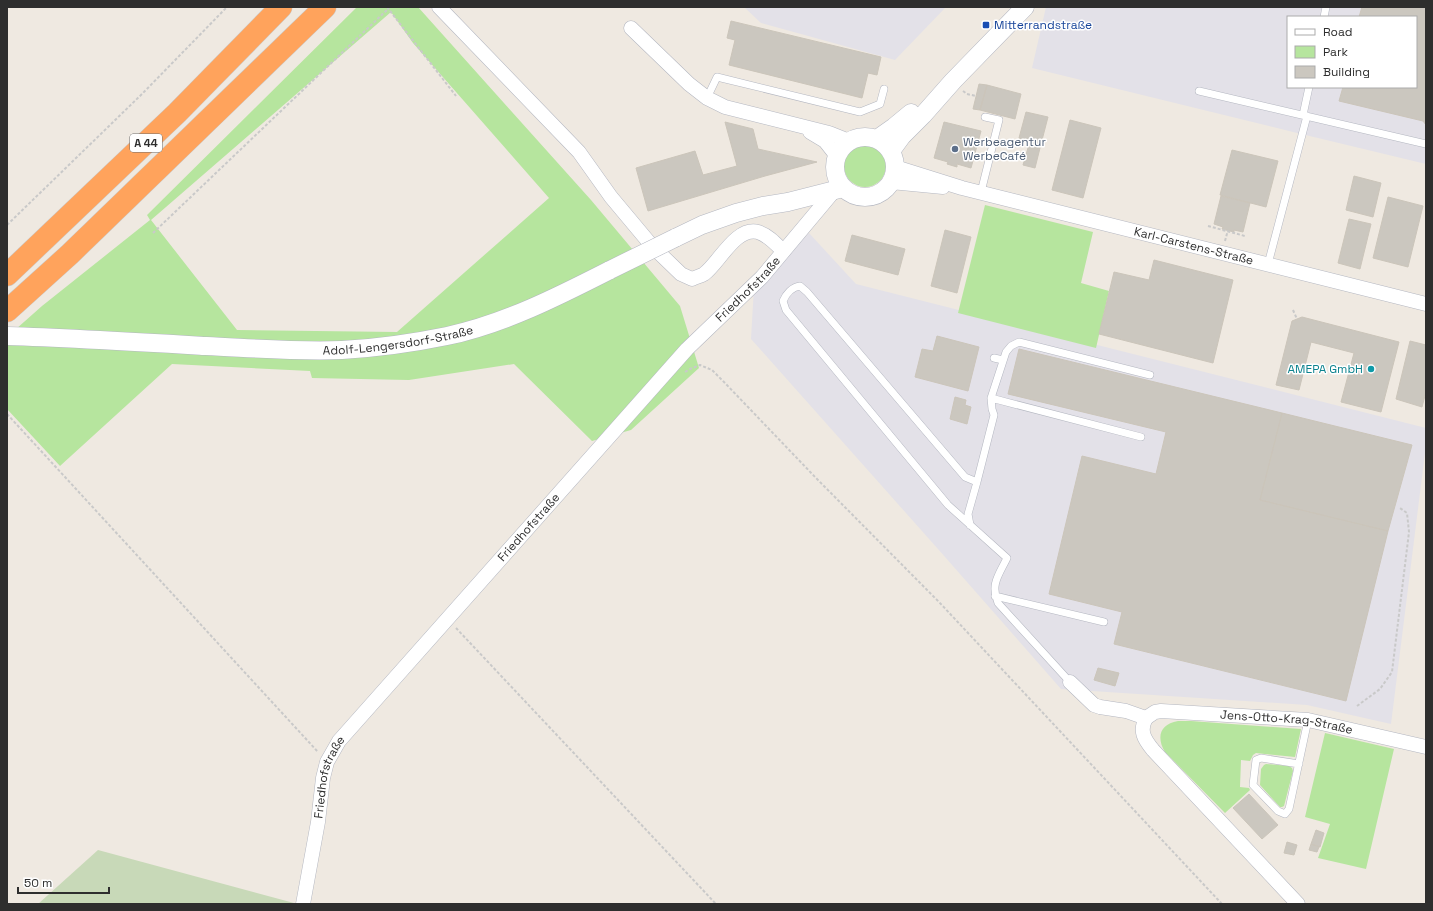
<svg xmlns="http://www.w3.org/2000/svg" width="1433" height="911" viewBox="0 0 1433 911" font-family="'Space Grotesk',sans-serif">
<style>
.industrial{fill:#e3e1e8;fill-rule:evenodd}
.green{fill:#b6e59e;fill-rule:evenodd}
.cemetery{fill:#c8d9b8}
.building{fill:#cbc7bf;stroke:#cbc5ba}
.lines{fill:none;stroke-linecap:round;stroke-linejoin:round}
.service-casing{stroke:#b4b7c1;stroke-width:8}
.minor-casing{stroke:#b4b7c1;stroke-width:15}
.tertiary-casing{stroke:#b4b7c1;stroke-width:19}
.motorway-casing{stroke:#c9c9c9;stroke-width:23}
.path{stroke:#c9c9c9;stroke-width:2;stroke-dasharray:3 2;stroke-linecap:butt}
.service{stroke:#fff;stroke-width:7}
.minor{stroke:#fff;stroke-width:14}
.tertiary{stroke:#fff;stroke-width:18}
.motorway{stroke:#ffa35c;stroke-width:22}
.tertiary-bridge-casing{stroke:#b4b7c1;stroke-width:19;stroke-linecap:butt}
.tertiary-bridge{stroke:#fff;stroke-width:18}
.transit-dot{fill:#1a4fb4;stroke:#fff;stroke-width:1.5}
.service-dot{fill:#5c6f8a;stroke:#fff;stroke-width:1.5}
.culture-dot{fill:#0f9aa8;stroke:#fff;stroke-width:1.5}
.labels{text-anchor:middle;stroke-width:3;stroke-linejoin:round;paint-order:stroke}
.shield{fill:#fff;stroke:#6d6d6d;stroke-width:1}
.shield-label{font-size:11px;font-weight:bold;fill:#2e2e2e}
.transit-label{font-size:12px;fill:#164399;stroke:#fff;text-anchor:start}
.service-label{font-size:12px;fill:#4e5e75;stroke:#fff;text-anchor:start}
.street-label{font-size:12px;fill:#2e2e2e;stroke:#fff}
.culture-label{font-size:12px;fill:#0d838f;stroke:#fff;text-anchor:end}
</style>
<rect width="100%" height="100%" fill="#efe9e1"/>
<!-- industrial -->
<path class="industrial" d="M744 7H946L895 60 761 23Z
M1046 7H1426V164L1293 132 1032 68ZM1288 17H1416V87H1288Z
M809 233 856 284 1426 428V445L1391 724 1307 705 1061 689 938 549 751 339 754 287Z"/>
<!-- green -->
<path class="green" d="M357 7H418L591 200 680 306 699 368 631 430 592 441 514 364 409 380 312 378 310 371 172 364 60 466 7 409V337L42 306 150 220 147 215ZM391 12 413 43 549 198 397 332 237 330 151 220Z
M844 166a21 21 0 1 1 42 0a21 21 0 1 1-42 0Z
M985 205 1093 232 1081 283 1109 291 1096 348 958 313Z
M1178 721H1191L1301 729 1295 757 1256 753 1253 755 1250 761 1241 760 1240 787 1249 788 1250 790 1225 813 1165 752C1156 737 1160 724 1178 721Z
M1325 733 1394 749 1366 869 1318 858 1330 824 1305 817Z
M1266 764 1289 766 1292 768 1293 771 1284 806 1282 807H1280L1260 785 1261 769 1264 765Z"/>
<!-- cemetery -->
<path class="cemetery" d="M98 850 294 903V904H38Z"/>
<!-- building -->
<path class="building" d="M1362 7H1426V125L1423 121 1339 101 1343 87H1416V17H1359Z
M731 21 881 57 877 75 868 73 862 98 729 65 735 40 727 38Z
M979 84 987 85 980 110 973 109Z
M987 85 1021 94 1015 119 980 110Z
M1026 112 1048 117 1041 144 1019 138Z
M1070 120 1101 128 1083 198 1052 190Z
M725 122 753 129 758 149 817 162 765 176 648 211 636 168 695 151 703 175 737 166Z
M944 122 981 131 971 168 957 164V167L947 164 948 162 934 158Z
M1030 141 1041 144 1035 168 1023 165Z
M1232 150 1278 161 1266 207 1220 195Z
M1354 176 1381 183 1373 217 1346 210Z
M1221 196 1250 203 1243 232 1234 230V232L1222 229 1223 227 1214 224Z
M1388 197 1423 206 1408 267 1373 258Z
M1349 219 1371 224 1360 269 1338 263Z
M945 230 971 237 957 293 931 286Z
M852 235 905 249 898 275 845 261Z
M1154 260 1233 280 1213 363 1099 334 1114 272 1149 280Z
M1302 317 1399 342 1381 412 1341 402 1354 353 1311 342 1299 390 1276 385 1292 321Z
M937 336 979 347 968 391 915 377 922 349 933 351Z
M1410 341 1426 345V392L1422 407 1396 399Z
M1019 349 1282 413 1260 500 1388 531 1346 701 1114 644 1122 612 1049 594 1082 456 1156 474 1166 432 1008 394Z
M955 397 966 400 965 405 971 407 967 424 950 419Z
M1282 413 1412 445 1388 531 1260 500Z
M1098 668 1119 673 1115 686 1094 680Z
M1249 794 1278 825 1262 839 1233 808Z
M1316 830 1324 833 1320 847 1311 844Z
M1287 842 1297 845 1294 855 1284 853Z
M1311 844 1319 847 1317 852 1309 850Z"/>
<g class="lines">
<defs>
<path id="service" d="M1324 17 1326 7
M1199 91 1426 144
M707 98 717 77 860 112 880 104 884 89
M1303 115 1309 87
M981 192 999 120 985 117
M1268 264 1307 116
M994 358 1003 360
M991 398 1006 352 1011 346 1019 342 1150 375
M977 482 994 415 992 409 991 398 1141 437
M970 525 968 514 977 482 965 477 807 292 800 286C792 287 786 294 783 301L786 310 948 505 1007 558C999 575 990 584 998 603L1070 682
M995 596 1104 622
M1299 764 1261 758 1256 760 1253 785 1278 811 1285 814 1289 809 1308 720"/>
<g id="minor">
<path d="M439 7 579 152 611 197 652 246 681 274 692 279C696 277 701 276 704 274 719 263 736 226 758 232 768 235 776 244 783 251"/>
<path d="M631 28 689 84 707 98 725 107 829 133 849 141"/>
<path d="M810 132 825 141 836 155"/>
<path id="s1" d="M895 167 962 188 1426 304"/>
<path d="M891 182 943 187"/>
<path d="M1070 682 1094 705 1100 707 1126 711 1146 718C1139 731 1144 739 1153 750L1298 904"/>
<path id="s2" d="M1146 718 1155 712 1161 711 1308 720 1426 747"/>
<path id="s3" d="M303 904 318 822 323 778 327 762 339 741 687 349 762 277 834 191"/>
</g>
<g id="tertiary">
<circle cx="865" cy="167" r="30"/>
<path d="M877 139 894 127 911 113"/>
<path d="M891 151 902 136 923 115 953 81 1025 7"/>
<path d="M675 238 702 225 736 213 763 206 788 202 843 188"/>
<path id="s4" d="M7 336C73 338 139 342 206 346 251 348 297 352 342 350 377 348 413 343 447 336 504 324 559 296 610 270"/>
</g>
<path id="motorway" d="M7 275 177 113 281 7
M7 311 70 254 325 7"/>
</defs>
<!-- service casing -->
<use href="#service" class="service-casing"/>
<!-- minor casing -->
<use href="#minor" class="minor-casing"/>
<!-- tertiary casing -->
<use href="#tertiary" class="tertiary-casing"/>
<!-- motorway casing -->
<use href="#motorway" class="motorway-casing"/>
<!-- path -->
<path class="path" d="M387 7 456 96
M963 91 967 94 976 96
M7 225 142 94 227 7
M1208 226 1245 236
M153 233 389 8
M1225 241 1228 230
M1293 310 1297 319
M685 372 690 369 700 365 712 370 724 382 816 478 939 602 1222 904
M7 414 318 752
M456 628 716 904
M1357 706 1380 689 1392 672 1409 532 1407 513 1400 508"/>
<!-- service -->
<use href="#service" class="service"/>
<!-- minor -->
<use href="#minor" class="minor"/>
<!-- tertiary -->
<use href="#tertiary" class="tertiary"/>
<!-- motorway -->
<use href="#motorway" class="motorway"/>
<defs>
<path id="tertiary-bridge" d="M610 270 675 238"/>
</defs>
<!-- tertiary-bridge casing -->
<use href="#tertiary-bridge" class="tertiary-bridge-casing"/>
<!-- tertiary-bridge -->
<use href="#tertiary-bridge" class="tertiary-bridge"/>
</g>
<!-- markers -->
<rect class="transit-dot" x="982" y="21" width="8" height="8" rx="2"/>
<circle class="service-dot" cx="955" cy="149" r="4"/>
<circle class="culture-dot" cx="1371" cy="369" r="4"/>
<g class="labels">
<!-- shield labels -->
<rect class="shield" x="130" y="134" width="32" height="18" rx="3"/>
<g class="shield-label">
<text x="146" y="147">A 44</text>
</g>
<!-- transit labels -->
<g class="transit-label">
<text x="994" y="29">Mitterrandstraße</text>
</g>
<!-- service labels -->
<g class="service-label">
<text x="963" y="146">Werbeagentur<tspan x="963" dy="14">WerbeCafé</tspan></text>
</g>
<!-- street labels -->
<g class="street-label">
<text dy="4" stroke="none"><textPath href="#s1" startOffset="309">Karl-Carstens-Straße</textPath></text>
<text dy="4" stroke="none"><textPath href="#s3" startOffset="778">Friedhofstraße</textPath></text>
<text dy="4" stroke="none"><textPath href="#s4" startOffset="392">Adolf-Lengersdorf-Straße</textPath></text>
<text dy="4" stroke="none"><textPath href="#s3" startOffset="454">Friedhofstraße</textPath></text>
<text dy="4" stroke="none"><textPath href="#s2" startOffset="143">Jens-Otto-Krag-Straße</textPath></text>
<text dy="4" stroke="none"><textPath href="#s3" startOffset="130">Friedhofstraße</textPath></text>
</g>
<!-- culture labels -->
<g class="culture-label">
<text x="1363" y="373">AMEPA GmbH</text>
</g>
</g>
<!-- border -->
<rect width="1433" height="911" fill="none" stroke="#2e2e2e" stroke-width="16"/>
<!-- legend -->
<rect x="1287" y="16" width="130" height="72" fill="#ffffff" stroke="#ababab"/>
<rect x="1295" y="29" width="20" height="6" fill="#ffffff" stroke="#ababab"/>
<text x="1323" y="36" font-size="12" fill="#2e2e2e">Road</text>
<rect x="1295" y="46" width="20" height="12" fill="#b6e59e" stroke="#ababab"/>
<text x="1323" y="56" font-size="12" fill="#2e2e2e">Park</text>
<rect x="1295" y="66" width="20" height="12" fill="#cbc7bf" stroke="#ababab"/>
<text x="1323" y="76" font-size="12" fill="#2e2e2e">Building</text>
<!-- scale -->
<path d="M18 887v6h91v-6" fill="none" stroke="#2e2e2e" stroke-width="2"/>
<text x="24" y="887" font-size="12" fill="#2e2e2e" stroke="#ffffff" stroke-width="3" paint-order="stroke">50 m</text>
</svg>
